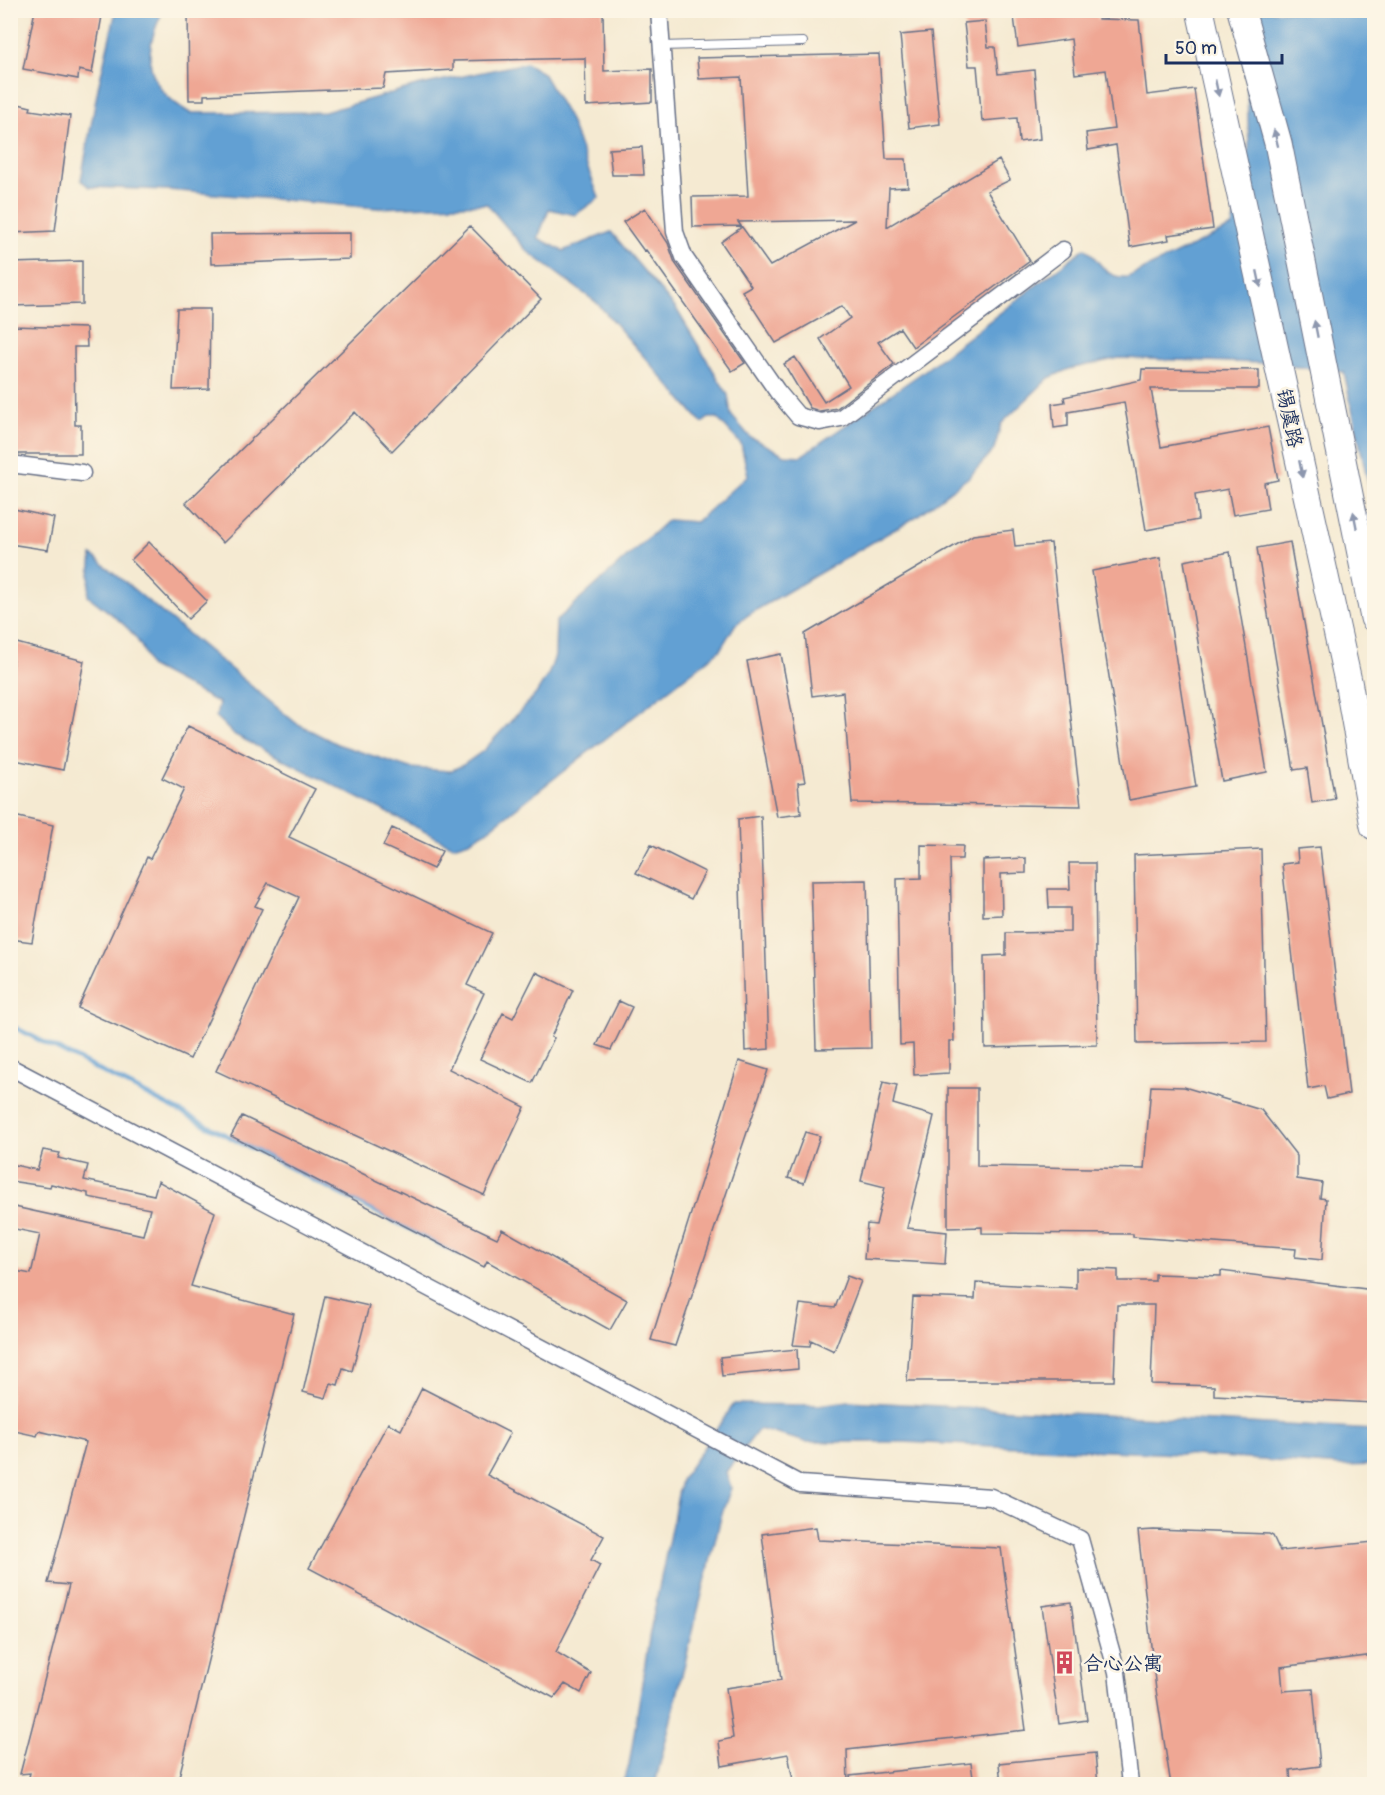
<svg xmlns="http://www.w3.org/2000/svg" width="1385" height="1795" viewBox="0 0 1385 1795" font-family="Pangolin,'LXGW WenKai TC',sans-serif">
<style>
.water{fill:#62a0d3;stroke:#3e6898;stroke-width:1.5}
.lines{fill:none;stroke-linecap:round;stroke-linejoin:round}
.stream{stroke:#62a0d3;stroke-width:4.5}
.building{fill:#efa794}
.service-casing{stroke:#677087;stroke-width:10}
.minor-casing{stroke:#677087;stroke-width:19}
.primary-casing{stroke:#677087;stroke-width:29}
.service{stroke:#fff;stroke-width:8}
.minor{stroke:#fff;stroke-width:16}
.primary{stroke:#fff;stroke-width:27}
.oneway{fill:#8d97ae}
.labels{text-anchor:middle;stroke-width:5;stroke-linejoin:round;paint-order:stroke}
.street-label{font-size:20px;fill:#1b2f5e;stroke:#fcf5e5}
.poi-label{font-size:20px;fill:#1b2f5e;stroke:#fcf5e5;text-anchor:start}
</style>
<rect width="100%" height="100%" fill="#fcf5e5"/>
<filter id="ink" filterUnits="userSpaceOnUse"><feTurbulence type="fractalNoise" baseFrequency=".0167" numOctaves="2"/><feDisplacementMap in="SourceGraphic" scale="12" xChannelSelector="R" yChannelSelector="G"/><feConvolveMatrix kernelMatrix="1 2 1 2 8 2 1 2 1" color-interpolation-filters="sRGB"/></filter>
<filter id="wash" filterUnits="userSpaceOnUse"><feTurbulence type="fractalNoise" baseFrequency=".008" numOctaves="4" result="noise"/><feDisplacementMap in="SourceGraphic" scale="24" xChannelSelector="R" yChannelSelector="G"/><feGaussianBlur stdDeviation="1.35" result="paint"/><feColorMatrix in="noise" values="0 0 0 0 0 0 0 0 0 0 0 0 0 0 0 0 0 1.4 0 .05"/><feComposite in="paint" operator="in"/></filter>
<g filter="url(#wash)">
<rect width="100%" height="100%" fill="#f5ead2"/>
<!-- water -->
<path class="water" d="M116 11H163C141 55 145 87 190 113L325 112 416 86 526 63 543 73 569 118 599 198 575 215 549 209 538 238 563 251 611 232 677 310 728 395 731 415 750 437 785 455 801 456 920 374 1085 248C1101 261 1104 279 1128 277L1232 227 1249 147 1244 11H1374V510L1344 372 1261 363 1119 358 1069 369 1049 378 1001 424 994 450 969 477 914 518 751 613 735 625 720 650 485 832 469 841 453 846 233 734 216 717 219 703 149 666C140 631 116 618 88 596L92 555 296 723 337 744 410 768 450 771 463 765 483 751 536 694 549 673 555 656 556 621 668 520 696 522 748 475 741 444 717 418H709L702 423 597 303 527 251 487 204 377 208 168 190 89 187 81 180 98 88Z
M849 1401 1374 1430V1465L1342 1466 1179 1454 903 1442H806L759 1429 726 1472 731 1488 722 1513 655 1784H622L629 1766 650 1632 681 1480 734 1404 818 1405Z"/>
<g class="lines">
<!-- stream -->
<path class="stream" d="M10 1025 459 1254"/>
</g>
<g id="blocks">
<!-- building -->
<path class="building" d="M35 10H103L92 73 79 70 78 79 23 69Z
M188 10H603L604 71 652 69V102L586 106 585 58 453 61V70L386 74 383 88 204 95V100H189Z
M1059 10H1097L1098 19 1139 20 1147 95 1194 89 1213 229 1168 235 1169 240 1130 247 1116 145 1088 150 1086 133 1114 129 1106 70 1075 74 1071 39 1018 47 1014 17Z
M985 21 988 47H995L998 74 1034 70 1040 139 1019 142 1017 118 982 121 977 66H969L964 23Z
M931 32 940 124 909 128 900 35Z
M879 54 886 159H906L908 187 889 188 887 227 999 160 1010 180 987 191 1030 261 913 347 900 328 878 342 894 364 837 408 820 411 810 408 784 364 795 357 824 402 849 386 820 339 850 318 842 306 776 343 742 291 751 286 721 242 742 227 770 266 855 220 738 222 741 226 693 227 692 197 748 196 741 77 699 79 697 58Z
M10 102 31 107 30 110 70 116 55 231 10 233Z
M642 147 644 175H612L609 149Z
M645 208 668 243 675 263 745 363 732 371 646 250 644 251 623 222Z
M470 226 541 299 392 451 355 412 223 543 186 503Z
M350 233V259L211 264 210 234Z
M82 261V304L10 306V263Z
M177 309H210L209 389 173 390Z
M10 326 86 328 87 347H74L75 425H81V454H10Z
M1142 369 1259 370V389H1151L1161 447 1268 427 1278 480 1264 483 1268 509 1233 515 1228 489 1195 495 1198 520 1146 530 1124 402 1068 412V426L1054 428 1052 404 1065 402 1064 397 1141 380Z
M10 508 54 518 48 550 10 544Z
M1013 530 1015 546 1051 543 1081 806 852 803 843 692 812 696 805 634 973 535Z
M149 542 207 601 188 619 131 560Z
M1290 542 1335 799 1312 803 1307 768 1294 770 1257 548Z
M1230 552 1267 772 1222 781 1184 561Z
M1160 558 1196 787 1129 800 1092 571Z
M13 642 84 661 63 770 10 759Z
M781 654 805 782 798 783 801 814 777 817 747 661Z
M188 726 315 789 289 837 492 933 467 985 484 993 449 1069 525 1107 484 1195 216 1071 299 897 268 883 255 906 262 909 190 1059 78 1008 147 857 150 859 184 789 162 778Z
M10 815 53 825 32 942 10 939Z
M761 816 769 1049 745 1051 738 819Z
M392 828 442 851 433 869 383 846Z
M651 845 705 872 691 899 636 873Z
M921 845 963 846 962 859H950L954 1041H949V1073L914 1075 913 1044 900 1045 897 879 921 878Z
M1320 847 1349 1094 1327 1099 1324 1086 1308 1089 1282 864 1298 862 1297 849Z
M1261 849 1266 1042 1137 1044 1134 855Z
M1026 858V873L1001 874 1002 915 983 916V860Z
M1069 863H1095L1097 1045 985 1048 984 956 1006 955V933L1070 932V908H1049L1048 889H1070Z
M867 880 871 1048 816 1049 811 881Z
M536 972 573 990 551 1037 554 1038 532 1083 480 1059 503 1013 513 1018Z
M619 1001 632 1007 611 1050 597 1045Z
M739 1061 768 1070 675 1346 651 1340Z
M883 1082 897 1085 893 1104 934 1116 907 1228 947 1232 945 1264 864 1259 867 1224 876 1225 885 1187 861 1181Z
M1151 1086 1184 1087 1261 1110 1297 1156V1179L1322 1183 1320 1198 1326 1199 1322 1260 1295 1257 1296 1249 1133 1237V1234L982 1233V1227L948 1228V1088H977V1166L1144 1169Z
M242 1116 497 1238 502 1229 627 1300 610 1330 487 1261 484 1267 231 1136Z
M805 1132 820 1136 804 1183 788 1178Z
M43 1150 60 1153 58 1158 88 1165 84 1180 154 1195 158 1181 215 1212 191 1286 294 1314 177 1785H27L30 1773 20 1774 69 1585 48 1583 86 1442 39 1431 37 1436 10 1430V1270L31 1274 40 1234 10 1228V1206L143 1235 150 1209 88 1197V1193L51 1184 50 1187 10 1181V1164L37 1170Z
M1076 1268 1118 1270V1281H1155V1274L1221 1276V1271L1374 1290V1403L1214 1395V1386L1151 1384 1154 1305H1117L1114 1381H907L913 1297 975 1299 976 1283 1076 1288Z
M847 1276 861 1281 834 1351 811 1340 810 1346 793 1345 800 1304 835 1308Z
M325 1296 369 1306 352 1371 343 1368 338 1385 331 1383 326 1398 303 1392Z
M797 1349 798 1369 722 1376 720 1357Z
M422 1388 510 1433 487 1475 604 1536 591 1560 600 1565 556 1652 591 1673 581 1693 565 1684 554 1698 309 1568 388 1423 401 1430Z
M816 1527 818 1540 1001 1548 1026 1730 847 1750 848 1785H794L788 1754 722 1766 719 1741 733 1738 726 1688 781 1680 762 1534Z
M1154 1530 1269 1534 1273 1536 1280 1551 1374 1542V1655L1281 1667 1283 1691 1313 1689 1320 1766 1290 1770 1291 1785H1171L1156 1690 1138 1531Z
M1071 1602 1087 1720 1059 1724 1042 1606Z
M1095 1753 1098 1785H1001L999 1763Z
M971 1763 974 1785H851L850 1776Z"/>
</g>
</g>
<g filter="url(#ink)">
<use href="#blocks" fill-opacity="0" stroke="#677087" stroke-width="1.5"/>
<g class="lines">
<defs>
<path id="service" d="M661 46 803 42"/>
<path id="minor" d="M659 10 675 232 684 257 777 391 798 416 820 422 841 418 1063 250
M10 464 82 473
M10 1067 800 1484 991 1497 1080 1539 1117 1672 1130 1784"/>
<path id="primary" d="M1200 10 1348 681 1374 826
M1241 10 1278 143 1374 618"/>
</defs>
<!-- service casing -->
<use href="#service" class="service-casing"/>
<!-- minor casing -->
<use href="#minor" class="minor-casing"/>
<!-- primary casing -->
<use href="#primary" class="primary-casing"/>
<!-- service -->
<use href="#service" class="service"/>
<!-- minor -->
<use href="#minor" class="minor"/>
<!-- primary -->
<use href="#primary" class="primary"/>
</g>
<!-- one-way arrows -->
<defs><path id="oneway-solid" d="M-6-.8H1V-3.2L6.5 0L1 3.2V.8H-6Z" transform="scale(1.5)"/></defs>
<g class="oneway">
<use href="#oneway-solid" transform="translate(1217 88) rotate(78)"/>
<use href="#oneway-solid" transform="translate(1276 138) rotate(-104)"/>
<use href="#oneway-solid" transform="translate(1259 279) rotate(78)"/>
<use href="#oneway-solid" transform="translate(1316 329) rotate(-101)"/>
<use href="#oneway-solid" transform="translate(1301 469) rotate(78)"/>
<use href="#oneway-solid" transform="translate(1355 520) rotate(-101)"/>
</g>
</g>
<!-- icons -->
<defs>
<symbol id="building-bare" viewBox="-9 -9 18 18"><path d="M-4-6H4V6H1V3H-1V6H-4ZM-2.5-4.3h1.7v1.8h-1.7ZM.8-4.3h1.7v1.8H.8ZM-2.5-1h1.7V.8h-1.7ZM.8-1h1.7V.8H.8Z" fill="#d1495b" stroke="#fcf5e5" stroke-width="2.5" paint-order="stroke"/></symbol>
</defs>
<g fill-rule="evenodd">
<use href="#building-bare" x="1048" y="1646" width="33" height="33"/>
</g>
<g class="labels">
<!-- street labels -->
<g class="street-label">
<text transform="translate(1290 418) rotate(78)" y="7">锡虞路</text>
</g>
<!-- poi labels -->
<g class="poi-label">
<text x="1083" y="1670">合心公寓</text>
</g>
</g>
<!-- margin -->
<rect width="1385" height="1795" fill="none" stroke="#fcf5e5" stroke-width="36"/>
<!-- scale -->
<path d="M1166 54v9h116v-9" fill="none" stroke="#1b2f5e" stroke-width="3"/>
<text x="1175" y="54" font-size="18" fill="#1b2f5e" stroke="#fcf5e5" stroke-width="4.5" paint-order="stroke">50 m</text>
</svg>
